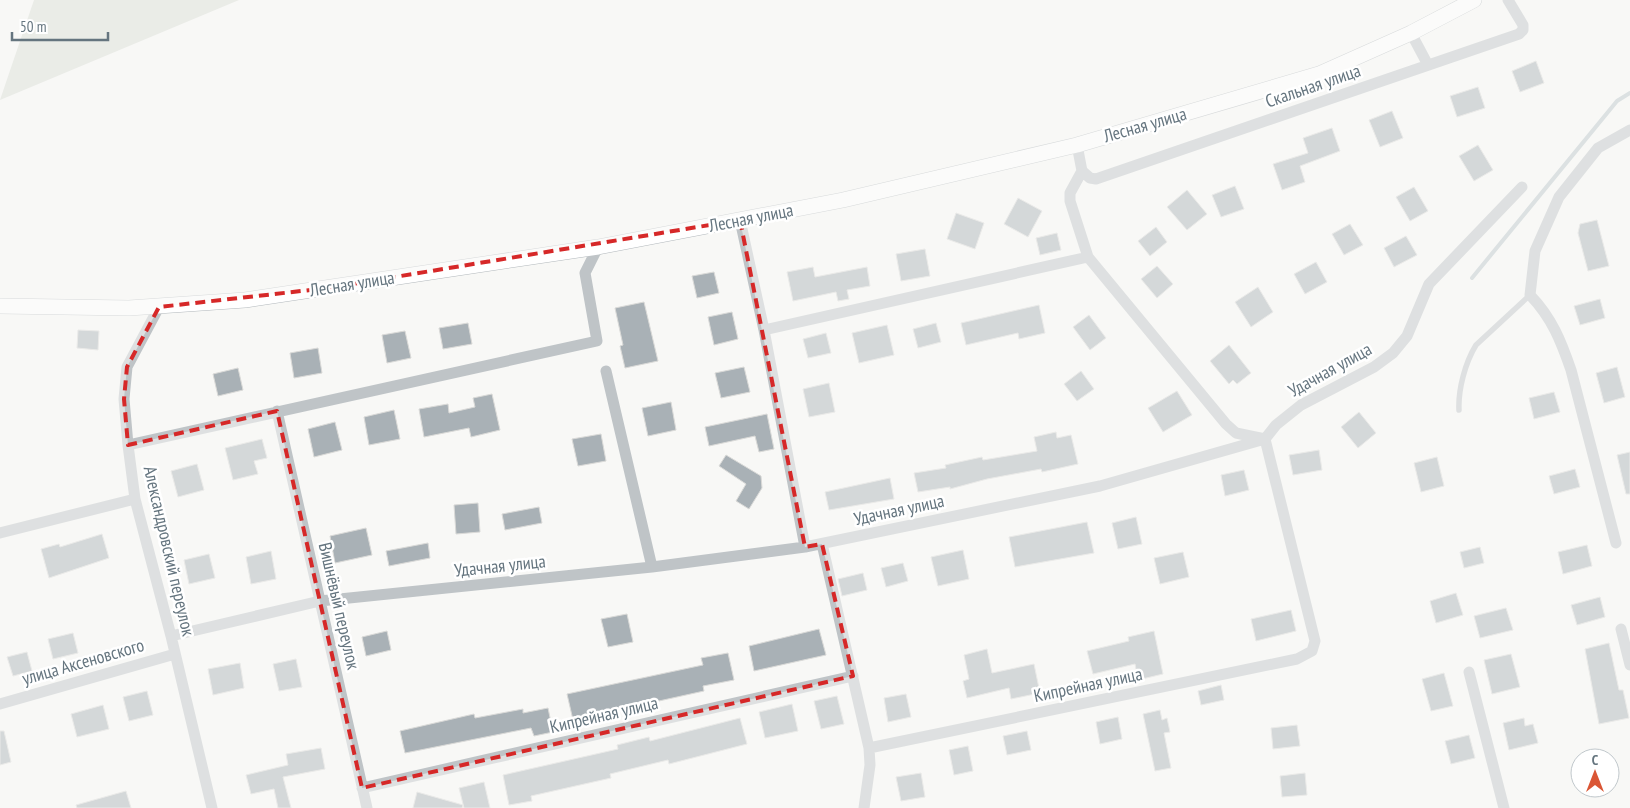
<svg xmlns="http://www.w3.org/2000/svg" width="1630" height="808" viewBox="0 0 1630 808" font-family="'PT Sans Narrow',sans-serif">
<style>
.green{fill:#d9ddd5}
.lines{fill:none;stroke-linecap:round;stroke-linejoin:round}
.stream{stroke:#bac5c9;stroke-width:4}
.building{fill:#a9b1b6;stroke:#dadad8}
.secondary-casing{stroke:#b2b8bc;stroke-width:16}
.lane{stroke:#bfc4c7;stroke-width:5.5}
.street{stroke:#bfc4c7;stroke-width:11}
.secondary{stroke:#fff;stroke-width:15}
.marked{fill:none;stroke:#d62828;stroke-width:4;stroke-dasharray:10 6;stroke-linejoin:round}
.labels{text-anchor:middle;stroke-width:5;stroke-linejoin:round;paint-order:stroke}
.street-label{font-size:18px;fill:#65757f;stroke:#fff}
</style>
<rect width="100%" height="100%" fill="#f8f8f6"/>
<!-- green -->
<path class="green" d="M34 0H239L0 100Z"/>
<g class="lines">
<!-- stream -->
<path class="stream" d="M1472 278 1617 101 1630 93"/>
</g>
<!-- building -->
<path class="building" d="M1536 61 1544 83 1520 92 1512 71Z
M1478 87 1485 108 1457 117 1450 96Z
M1392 111 1403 138 1380 147 1369 120Z
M1332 128 1340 151 1300 166 1305 182 1282 190 1273 164 1308 153 1303 138Z
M1478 145 1493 170 1474 181 1459 156Z
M1235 186 1244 209 1221 217 1212 195Z
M1414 187 1428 211 1410 221 1396 197Z
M1187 190 1207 214 1187 230 1167 207Z
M1018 198 1042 211 1028 237 1004 224Z
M956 213 984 223 975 249 947 239Z
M1597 220 1609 266 1588 271 1578 233 1580 224Z
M1350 224 1363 245 1344 255 1332 234Z
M1156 227 1167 242 1150 256 1138 241Z
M1057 233 1061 250 1040 255 1036 238Z
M1406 236 1417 255 1394 267 1384 248Z
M925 249 930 276 901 281 896 254Z
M1316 262 1327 282 1305 294 1294 274Z
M1157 266 1173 284 1157 298 1141 279Z
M813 267 815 277 867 267 870 286 847 290 849 299 838 301 836 292 793 301 787 272Z
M714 272 719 293 697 298 692 276Z
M1258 287 1273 312 1251 327 1235 302Z
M1600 299 1605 318 1580 325 1574 306Z
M644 302 658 361 625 368 620 346 623 345 615 308Z
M1039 305 1045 333 1019 339 1018 333 966 345 961 323Z
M732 312 738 339 714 345 708 317Z
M1089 315 1106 338 1090 350 1073 327Z
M468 323 472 344 443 349 439 328Z
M936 323 941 342 918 348 913 329Z
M887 325 894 355 859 363 852 333Z
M78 330 99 331 98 350 77 348Z
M405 331 411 358 387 363 382 335Z
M826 333 831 353 808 358 803 339Z
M1229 345 1251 373 1237 384 1233 380 1229 384 1210 361Z
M318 348 322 373 294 378 290 353Z
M744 367 750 392 721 398 715 373Z
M1617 367 1625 397 1604 403 1596 373Z
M238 368 243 390 218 396 213 374Z
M1081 371 1094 389 1077 401 1064 384Z
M829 383 835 412 809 417 803 389Z
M1177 391 1192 415 1163 432 1148 408Z
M1554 392 1560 412 1534 419 1529 398Z
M492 394 500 430 471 437 469 428 424 437 419 409 448 404 449 413 475 407 473 398Z
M671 402 676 430 648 436 642 408Z
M394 410 400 439 369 445 364 417Z
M1359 412 1376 433 1358 448 1341 427Z
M767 414 774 449 759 452 755 436 709 446 705 427Z
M335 422 342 450 314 457 308 429Z
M1056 432 1057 438 1071 435 1078 464 1042 472 1041 469 987 479 950 489V487L918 492 914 473 946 468 945 465 982 457 983 460 1037 451 1034 437Z
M601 434 606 461 578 466 572 439Z
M262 439 267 458 254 461 258 474 233 480 225 448Z
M1319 450 1322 470 1293 475 1289 455Z
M1630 452V494H1626L1617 455Z
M726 455 761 476 762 488 749 509 736 501 746 484 719 466Z
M1437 457 1444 486 1421 492 1414 463Z
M197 464 204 490 178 497 171 471Z
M1575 469 1580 487 1554 494 1549 476Z
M1244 470 1249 490 1225 496 1221 475Z
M890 478 894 499 829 510 825 492Z
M478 503 480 532 456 534 454 505Z
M539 507 542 523 505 530 502 514Z
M1136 517 1142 544 1118 549 1112 523Z
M1087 522 1094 553 1015 567 1009 537Z
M366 528 372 555 335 563 330 536Z
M102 534 109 558 49 578 41 549 59 544 60 547Z
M428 543 430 558 389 566 386 551Z
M1587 545 1592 566 1563 574 1558 552Z
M1480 547 1484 563 1464 568 1460 552Z
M963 550 969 579 938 586 931 557Z
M271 551 276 579 251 584 246 557Z
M1183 552 1189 577 1160 584 1154 558Z
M209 554 215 578 189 584 184 560Z
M903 563 908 581 886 587 881 568Z
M863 573 867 590 842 596 838 579Z
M1456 593 1463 615 1436 623 1430 601Z
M1600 597 1605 617 1577 625 1571 605Z
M1506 608 1513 630 1480 638 1474 616Z
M1291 610 1296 631 1256 641 1251 619Z
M627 614 633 642 608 647 601 619Z
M819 629 826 655 754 671 749 646Z
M387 631 391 650 366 656 362 637Z
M1154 631 1163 674 1138 680 1135 664 1093 674 1087 651 1129 641 1128 637Z
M73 633 78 653 53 659 48 639Z
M1609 643 1619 690H1623L1629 718 1599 724 1585 649Z
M987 649 992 673 1034 664 1040 693 1011 699 1009 688 967 698 963 681 969 679 964 655Z
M27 652 32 671 13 676 7 657Z
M728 653 734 680 703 686 704 691 573 720 567 694 703 665 701 658Z
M1511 654 1520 687 1492 694 1484 660Z
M296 659 302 687 279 691 273 664Z
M240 663 244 688 213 695 208 669Z
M1444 673 1453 706 1431 711 1422 679Z
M1221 685 1224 700 1201 705 1198 691Z
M147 691 153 715 129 721 123 697Z
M906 694 911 717 888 722 884 698Z
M837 696 844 724 821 729 814 701Z
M792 704 798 731 765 738 759 712Z
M103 705 109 729 77 737 71 714Z
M548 708 553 732 534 736 531 728 405 753 400 731 474 714 475 718 523 709V713Z
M1160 710 1162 720 1167 718 1170 732 1164 733 1171 768 1155 771 1143 714Z
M1118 717 1122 739 1100 744 1096 722Z
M740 718 747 744 669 764 668 760 610 774 611 778 531 796 532 801 509 805 503 775 618 749 617 745 649 737 650 741Z
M1524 718 1525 726 1533 724 1538 743 1509 750 1503 723Z
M1297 725 1300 746 1273 749 1271 728Z
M0 731H4L11 762 0 765Z
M1027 731 1031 750 1007 755 1003 736Z
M1469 735 1475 758 1451 764 1445 741Z
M968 746 973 771 954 775 949 750Z
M321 748 325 769 283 777 291 808H278L274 789 251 794 246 775 288 765 286 754Z
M921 773 925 797 901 801 896 777Z
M1305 773 1307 795 1282 797 1280 776Z
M484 782 490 808H464L459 788Z
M126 791 131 808H77L76 805Z
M417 792 463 805 462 808H413Z"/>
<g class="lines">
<defs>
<path id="secondary" d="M0 306 129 308 245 300 598 247 843 200 1077 145 1319 74 1411 33 1474 0"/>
</defs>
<!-- secondary casing -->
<use href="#secondary" class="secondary-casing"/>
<!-- lane -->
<path class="lane" d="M1459 410C1458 390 1465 363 1476 345L1530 295"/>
<!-- street -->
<path class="street" d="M1411 33 1428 65
M1082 171 1090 178 1096 179 1519 34 1523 30V25L1508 0
M740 220 764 330 805 547
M159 307 127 367 124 399 128 445 135 499 171 636 212 808
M764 330 1088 257
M606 371 652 567
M277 411 367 808
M128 445 597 341 585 273 598 247
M0 533 135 499
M1616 543 1571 370C1561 341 1552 318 1530 295L1535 251 1559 197 1598 148 1630 130
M822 544 869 748 870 765 864 808
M1621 629 1630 665
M171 636 320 601 652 567 805 547 1100 486 1265 439 1276 425 1301 405 1374 367 1393 353 1407 336 1429 284 1522 187
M1469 672 1504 808
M0 704 175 654
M869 748 1297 659 1312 651 1315 641 1265 439 1236 433 1226 424 1088 257 1070 201V193L1082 171 1077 145
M362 788 853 676"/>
<!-- secondary -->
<use href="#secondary" class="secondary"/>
</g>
<!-- marked area -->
<path d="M0 0H1630V808H0ZM740 220 805 547 822 544 853 676 362 788 277 411 128 445 124 399 127 367 159 307 328 288Z" fill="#f8f8f6" fill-opacity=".55" fill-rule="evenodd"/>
<path class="marked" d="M740 220 805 547 822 544 853 676 362 788 277 411 128 445 124 399 127 367 159 307 328 288Z"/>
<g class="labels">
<!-- street labels -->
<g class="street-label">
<text transform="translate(1313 86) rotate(-19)" y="6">Скальная улица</text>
<text transform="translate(1145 125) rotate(-16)" y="6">Лесная улица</text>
<text transform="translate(751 218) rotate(-11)" y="6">Лесная улица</text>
<text transform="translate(352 284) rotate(-9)" y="6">Лесная улица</text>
<text transform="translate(1330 370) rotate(-29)" y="6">Удачная улица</text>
<text transform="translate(899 510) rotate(-12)" y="6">Удачная улица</text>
<text transform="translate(169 551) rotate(77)" y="6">Александровский переулок</text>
<text transform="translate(500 566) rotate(-6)" y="6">Удачная улица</text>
<text transform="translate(339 606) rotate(77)" y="6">Вишнёвый переулок</text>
<text transform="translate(83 662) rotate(-16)" y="6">улица Аксеновского</text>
<text transform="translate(1088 685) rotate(-12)" y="6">Кипрейная улица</text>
<text transform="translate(604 715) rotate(-13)" y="6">Кипрейная улица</text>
</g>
</g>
<!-- north arrow -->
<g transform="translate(1595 773)"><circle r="24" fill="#ffffff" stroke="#c1c8cc"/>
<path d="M0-4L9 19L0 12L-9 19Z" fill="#da5635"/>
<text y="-8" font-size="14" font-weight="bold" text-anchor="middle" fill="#65757f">С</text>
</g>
<!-- scale -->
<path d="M12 32v8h96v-8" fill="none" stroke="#65757f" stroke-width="2.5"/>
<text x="20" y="32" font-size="15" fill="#65757f" stroke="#ffffff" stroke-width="4" paint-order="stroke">50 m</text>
</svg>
